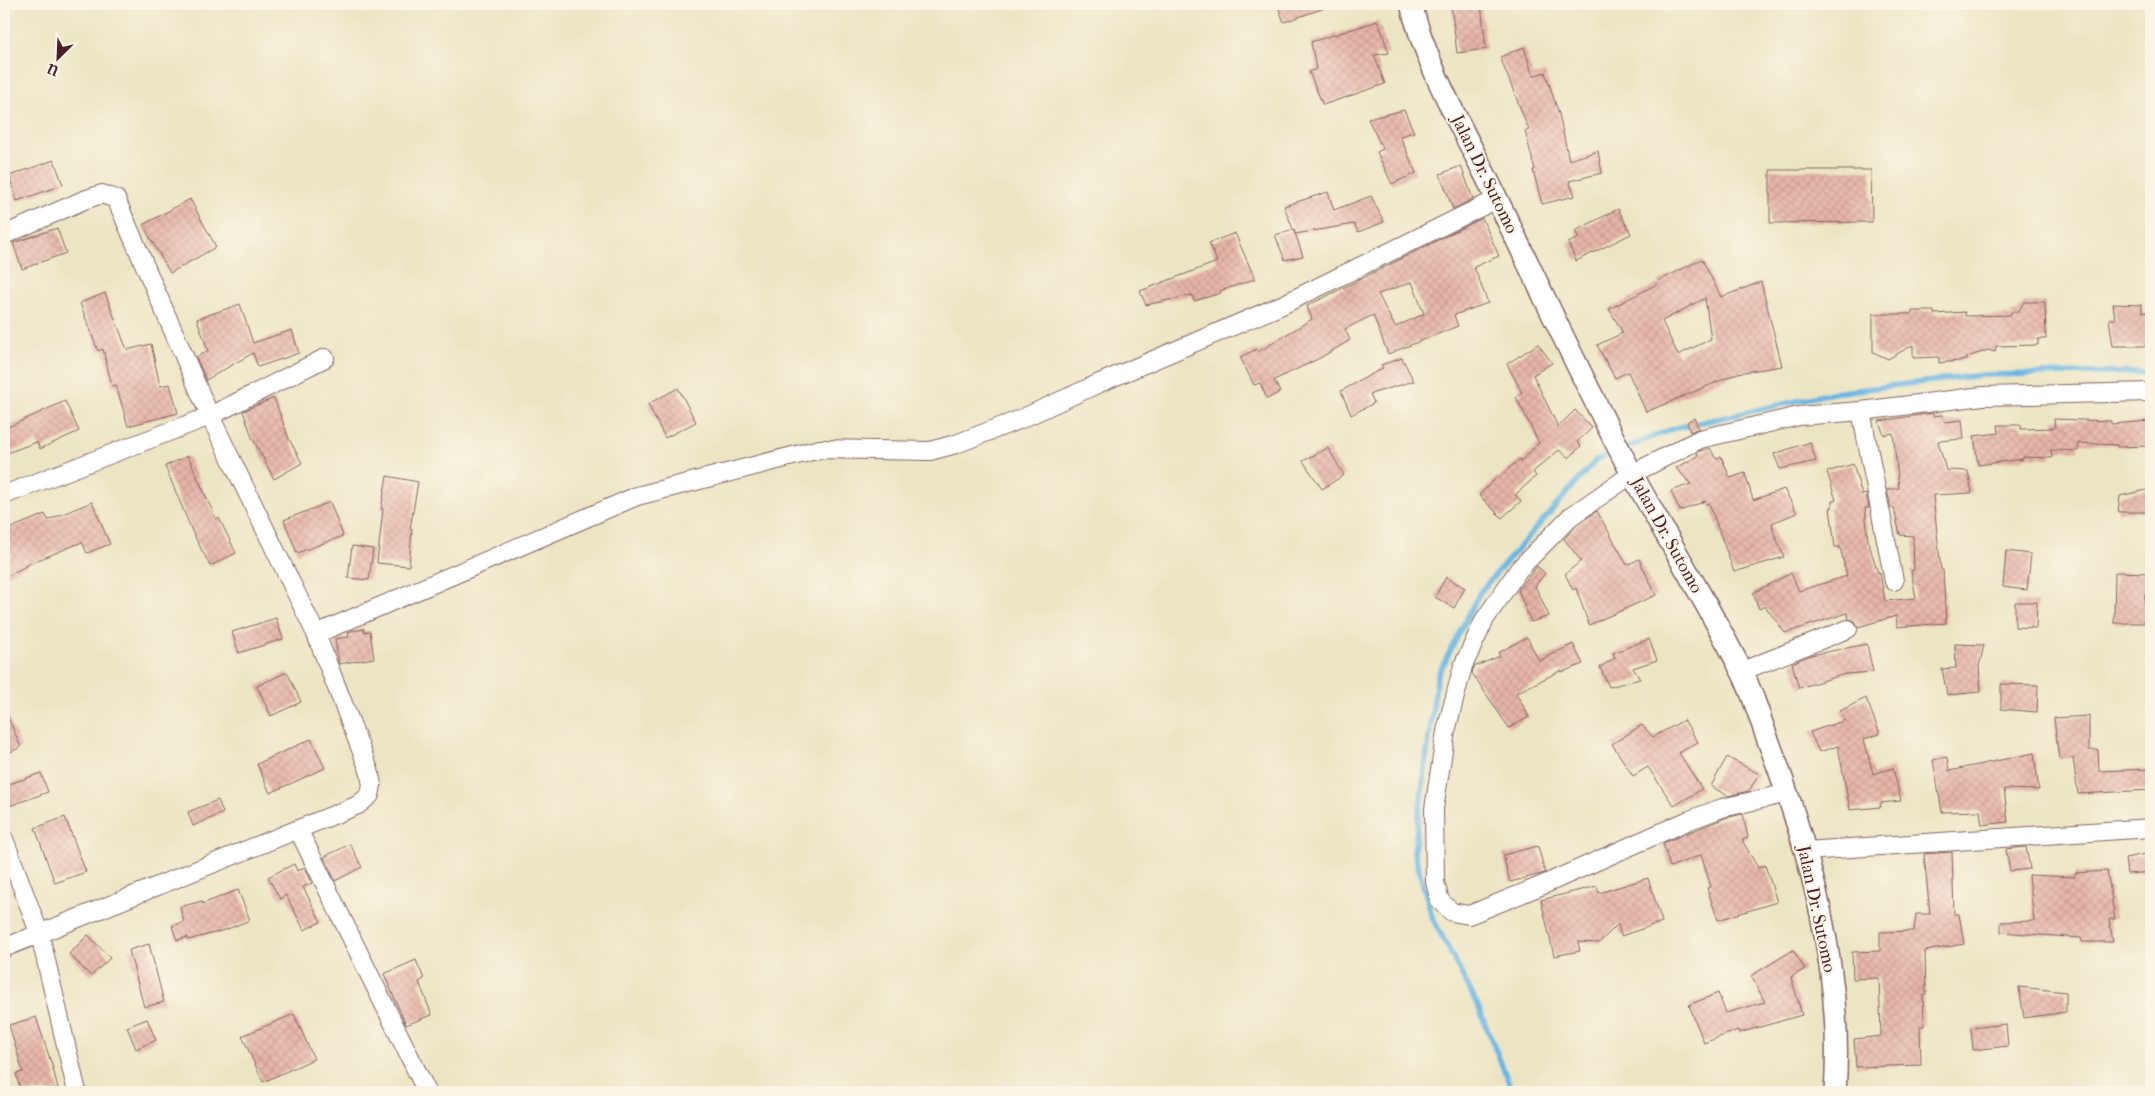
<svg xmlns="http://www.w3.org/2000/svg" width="2155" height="1096" viewBox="0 0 2155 1096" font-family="'IM FELL French Canon',serif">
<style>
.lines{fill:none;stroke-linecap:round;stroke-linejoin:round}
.stream{stroke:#6ab6e3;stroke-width:5.5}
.building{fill:url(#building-cross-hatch);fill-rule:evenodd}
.minor-casing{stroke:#836461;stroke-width:20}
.tertiary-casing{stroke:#836461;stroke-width:24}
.minor{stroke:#fff;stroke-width:18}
.tertiary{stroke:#fff;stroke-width:21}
.labels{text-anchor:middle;stroke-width:4;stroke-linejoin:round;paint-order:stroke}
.street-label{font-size:18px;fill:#4a1f2b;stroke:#fcf5e5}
</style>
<defs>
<pattern id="building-cross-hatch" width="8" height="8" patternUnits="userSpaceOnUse" patternTransform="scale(1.25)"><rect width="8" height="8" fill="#e7b6a9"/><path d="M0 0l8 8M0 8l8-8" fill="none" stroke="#c89c92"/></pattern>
</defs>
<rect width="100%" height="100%" fill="#fcf5e5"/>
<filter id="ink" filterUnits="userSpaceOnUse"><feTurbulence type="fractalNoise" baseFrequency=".02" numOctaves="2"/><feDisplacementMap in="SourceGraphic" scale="10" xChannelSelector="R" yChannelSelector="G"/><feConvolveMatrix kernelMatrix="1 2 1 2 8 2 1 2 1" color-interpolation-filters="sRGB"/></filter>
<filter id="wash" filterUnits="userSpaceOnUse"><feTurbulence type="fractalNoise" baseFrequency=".0096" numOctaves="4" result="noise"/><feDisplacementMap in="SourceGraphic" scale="20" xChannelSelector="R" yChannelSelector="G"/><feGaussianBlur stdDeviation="1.12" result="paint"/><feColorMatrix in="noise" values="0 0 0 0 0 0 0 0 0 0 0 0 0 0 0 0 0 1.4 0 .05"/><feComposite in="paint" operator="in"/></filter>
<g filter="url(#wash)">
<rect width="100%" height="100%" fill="#ece5c4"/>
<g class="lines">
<!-- stream -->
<path class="stream" d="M1508 1092 1509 1083 1478 1006 1432 917 1414 851 1437 677 1480 592 1596 460 1672 429 1832 393 1982 375 2151 372"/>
</g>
<g id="blocks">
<!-- building -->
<path class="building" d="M1277 4H1330V6L1284 22Z
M1451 4H1481L1486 49 1457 53Z
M1378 21 1389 53 1374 55 1385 84 1323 105 1309 72 1316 69 1311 42Z
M1524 47 1533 76 1545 72 1559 114 1569 160 1598 151 1602 173 1569 181 1575 196 1542 204 1533 170H1535L1525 131 1529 130 1500 57Z
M1404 110 1414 132 1400 136 1416 173 1392 184 1377 152 1383 149 1368 119Z
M54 160 63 185 17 201 9 176Z
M1461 166 1473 199 1453 209 1440 174Z
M1770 170H1871L1872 222 1770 223Z
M1328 192 1334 210 1371 196 1384 222 1358 232 1354 224 1295 234 1284 206Z
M190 199 216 247 170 273 143 225Z
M1618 209 1631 234 1576 261 1568 243 1579 238 1575 231Z
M1482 218 1499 256 1474 267 1488 303 1454 315 1458 326 1388 354 1373 315 1345 329 1350 340 1320 358 1274 380 1280 392 1267 399 1260 383 1254 385 1240 357 1257 349 1258 352 1312 319 1307 306ZM1412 282 1424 314 1395 327 1378 294Z
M57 228 66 253 22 269 13 243Z
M1294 230 1303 256 1285 260 1275 235Z
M1235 233 1255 279 1220 291 1221 293 1194 301 1192 295 1146 305 1140 291 1217 262 1209 243Z
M1702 259 1721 297 1761 282 1782 366 1738 373 1646 412 1628 372 1615 378 1597 345 1623 333 1609 309 1659 283 1658 281ZM1705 298 1711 339 1678 355 1662 321Z
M105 293 127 350 151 344 160 386 170 384 178 413 128 426 116 385 112 386 103 349 98 351 80 303Z
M2024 302H2045L2046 339H2038V345L1996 346 1995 352 1988 350 1967 357V360L1939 363V357L1913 358V345L1888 359 1873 352V314H1912V311H1934V314L1965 312V316L2011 315V312H2018Z
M240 304 253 343 292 330 299 353 258 367 253 353 206 380 196 357 208 351 197 319Z
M2113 304 2142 305V312L2151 313V346H2113L2109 319H2115Z
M1538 344 1552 363 1533 375 1558 427 1575 410 1592 428 1577 442 1581 446 1569 458 1559 450 1533 472 1536 476 1515 495 1521 501 1502 518 1479 495 1497 477 1498 478 1520 459 1521 461 1539 443 1516 397 1522 393 1507 364Z
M1402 358 1414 381 1370 394 1374 403 1351 415 1341 391 1383 368 1381 365Z
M678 388 696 422 665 438 648 404Z
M274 398 289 439 302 463 274 479 252 437 243 411Z
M65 401 79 431 40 449 37 442 4 454V429Z
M1933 413V416L1942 415 1945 422 1962 420 1964 439 1938 441 1946 470 1968 471 1972 493 1933 495 1941 570H1943L1946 623 1897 627 1896 616 1858 627 1855 621 1849 619 1847 613 1785 633 1765 606 1759 609 1753 593 1791 573 1799 591 1847 576 1840 547H1835L1830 508H1832V501L1836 500 1827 472 1853 464 1862 495 1866 494 1869 508H1865L1868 541 1878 573 1880 572 1885 601 1916 598 1911 571 1914 570 1913 536 1900 535 1894 508H1891L1887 490 1899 488 1893 433 1884 435 1879 421Z
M1694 418 1699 428 1690 432 1687 422Z
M2054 419 2111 421V424L2151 421V446L2117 447V445L2078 443V451L2051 450 2052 458 2023 457V459L1978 465 1974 436 1999 433 1998 425H2021V429L2055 428Z
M1810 442 1816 461 1780 469 1774 454Z
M1328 448 1344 475 1322 489 1303 461Z
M1710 448 1716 459 1721 456 1730 478 1745 473 1753 500 1784 489 1797 513 1772 523 1774 533 1784 557 1734 572 1709 503 1706 504 1705 501 1680 511 1671 491 1691 484 1676 468 1698 456 1697 452Z
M188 456 216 519 219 518 236 553 210 566 192 531 165 466Z
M387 476 418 482 410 529H412L409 566 377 563 383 509H381Z
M2151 489V512H2118L2120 496Z
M92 502 110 544 87 553 82 542 31 563 4 578V531L45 514 48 520Z
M330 502 343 536 297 553 284 520Z
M1597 511 1627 565 1639 559 1656 595 1589 625 1576 588 1573 590 1565 574 1581 561 1564 539 1577 525Z
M352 546 373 549 369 580 348 578Z
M2006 551 2031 554 2027 590 2003 587Z
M1537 566 1545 573 1535 586 1549 616 1531 622 1518 590Z
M2115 572 2151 573V594H2145L2144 623H2114Z
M1446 577 1465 588 1454 608 1435 597Z
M2015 602H2037L2036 628 2015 627Z
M276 618 283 639 239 653 232 632Z
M364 629V632L370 631 374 658 339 664 335 639 349 637 348 632 351 631Z
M1527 637 1539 661 1573 644 1583 664 1562 672V670L1516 693 1529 717 1509 728 1472 673 1474 667 1500 656 1498 653Z
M1649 639 1657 660 1633 668 1640 679 1609 687 1600 667 1615 658 1613 653Z
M1867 644 1873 672 1845 674 1799 688 1792 663 1811 655Z
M1955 644 1984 645 1979 666 1981 692 1947 695 1942 669 1956 668Z
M287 672 301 702 271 716 257 686Z
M2001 684 2038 685 2037 712 2001 709Z
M1866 698 1880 734 1864 739 1873 774 1893 768 1901 801 1880 803 1881 807 1850 810 1838 746 1819 752 1810 732 1846 720 1840 711Z
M4 708 21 747 4 755Z
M2089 716V750H2098L2099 771 2151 769V790L2078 794 2073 758 2059 759 2054 718Z
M1684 720 1698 742 1679 753 1702 789 1674 806 1648 767 1633 776 1612 744 1642 725 1653 737Z
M311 739 325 768 270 793 257 764Z
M2034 753 2039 790 2004 789 2008 822 1982 825 1980 811 1942 812 1933 760 1947 757 1949 771Z
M1727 757 1759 774 1749 791 1728 796 1711 786Z
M41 773 48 792 4 808V786Z
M218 800 223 813 193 826 188 812Z
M1743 814 1748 838 1742 840 1758 868 1765 865 1777 902 1718 920 1707 888 1711 887 1701 855 1670 867 1663 843 1725 818Z
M65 817 86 872 55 883 35 828Z
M350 844 362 867 335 881 324 857Z
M1538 846 1545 873 1510 882 1503 855Z
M2026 847 2030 869 2010 871 2006 849Z
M1952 852 1954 914H1959L1964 944 1925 951 1926 994H1923L1924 1026H1920L1921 1065 1856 1067 1854 1039 1881 1036 1879 978 1853 979 1852 952 1880 951V932L1914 931 1916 914H1930L1924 854Z
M2151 853V872L2127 874 2125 858Z
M294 864 297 871 305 867 312 883 303 887 321 922 304 930 286 895 280 899 268 877Z
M2107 871 2115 919H2109L2113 942H2082L2081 938 2001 932V922L2034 921 2029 875 2075 877V873Z
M1648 878 1662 922 1621 936 1618 924 1599 943 1578 942 1580 951 1554 956 1541 900 1597 886 1599 893Z
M238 890 250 920 225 930 188 940V937L177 940 172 926 184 922 180 907 202 901V904Z
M88 935 110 958 91 976 69 954Z
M149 944 164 1002 144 1007 129 950Z
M1793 950 1805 969 1791 977 1802 1015 1739 1033 1738 1030 1704 1043 1689 1005 1718 993 1726 1013 1765 1002 1751 976Z
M416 960 424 979 419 982 432 1015 406 1025 384 974Z
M2019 987 2066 992V1012L2024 1018Z
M294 1014 314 1059 263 1082 242 1036Z
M36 1017 52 1065 59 1092H21L16 1074 23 1072 9 1025Z
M147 1019 156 1040 136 1049 127 1027Z
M2006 1024 2008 1046 1973 1050 1971 1028Z"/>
</g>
</g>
<g filter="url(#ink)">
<use href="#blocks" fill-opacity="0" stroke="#836461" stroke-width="1"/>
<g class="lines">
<defs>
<path id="minor" d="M4 235 84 200 102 194 116 199 210 416 325 358
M1861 411 1894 581
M4 495 210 416 316 634 637 496 820 449 930 451 956 444 1021 419 1095 385 1282 305 1497 199
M1742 671 1848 629
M1788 793 1722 808 1687 821 1543 885 1469 915 1452 912 1440 901 1435 882 1434 809 1446 731 1463 666 1485 619 1519 569 1570 517 1632 474 1700 439 1799 416 1861 411 1983 396 2151 392
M298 829 427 1092
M4 839 40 935 77 1092
M1805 851 2151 828
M4 948 358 805 370 795 372 785 369 770 316 634"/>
<path id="tertiary" d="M1411 4C1428 72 1467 136 1497 199 1542 292 1585 385 1633 476 1668 540 1707 602 1740 668 1752 690 1759 716 1768 740 1810 851 1844 972 1835 1092"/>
</defs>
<!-- minor casing -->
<use href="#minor" class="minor-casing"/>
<!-- tertiary casing -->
<use href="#tertiary" class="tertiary-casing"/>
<!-- minor -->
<use href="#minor" class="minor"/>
<!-- tertiary -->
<use href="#tertiary" class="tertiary"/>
</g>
</g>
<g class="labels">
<!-- street labels -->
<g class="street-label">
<text transform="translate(1485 174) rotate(64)" y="6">Jalan Dr. Sutomo</text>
<text transform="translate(1667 535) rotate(61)" y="6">Jalan Dr. Sutomo</text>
<text transform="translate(1817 909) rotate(78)" y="6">Jalan Dr. Sutomo</text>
</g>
</g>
<!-- margin -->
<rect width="2155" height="1096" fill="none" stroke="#fcf5e5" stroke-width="20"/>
<!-- north arrow -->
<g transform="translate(58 58) rotate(204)" stroke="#fcf5e5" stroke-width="4" paint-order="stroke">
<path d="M0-4L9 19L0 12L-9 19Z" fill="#4a1f2b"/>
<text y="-8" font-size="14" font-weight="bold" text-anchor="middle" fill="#4a1f2b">U</text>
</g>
</svg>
